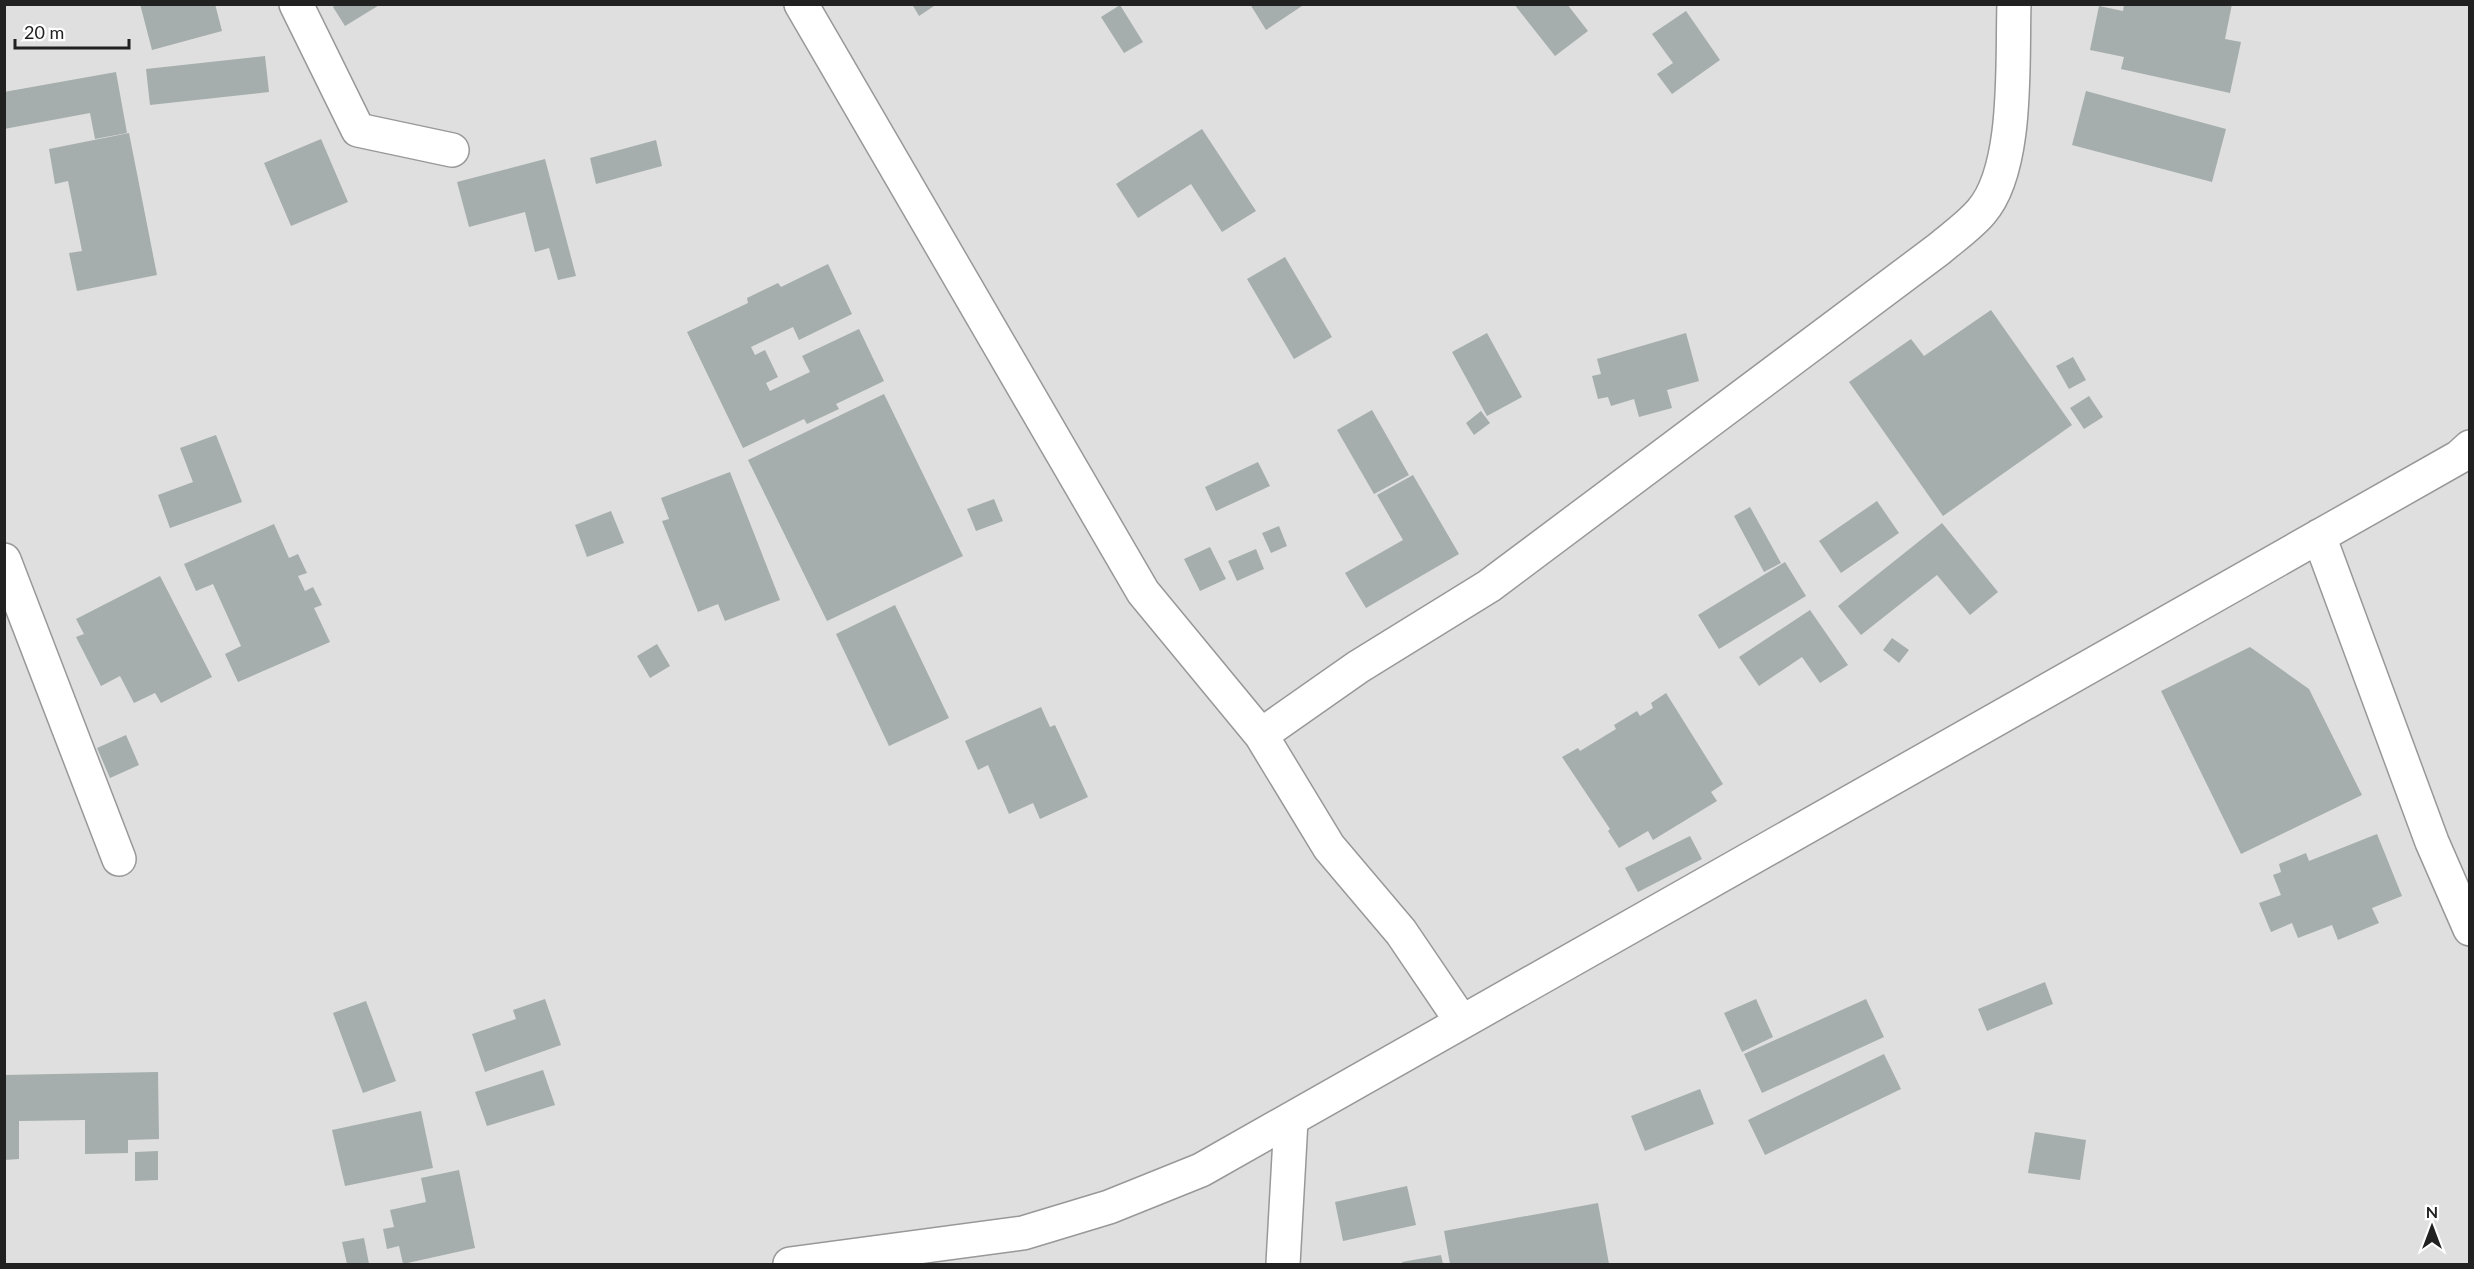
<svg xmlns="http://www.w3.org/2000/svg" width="2474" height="1269" viewBox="0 0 2474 1269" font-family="Lato,sans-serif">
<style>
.residential{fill:#dedfde}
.building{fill:#a5aeac}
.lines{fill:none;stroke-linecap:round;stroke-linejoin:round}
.minor-casing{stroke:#989898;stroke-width:36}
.minor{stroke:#fff;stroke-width:33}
</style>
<rect width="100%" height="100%" fill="#e9f0f0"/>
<!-- residential -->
<path class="residential" d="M5 5H2469V1264H5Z"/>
<!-- building -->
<path class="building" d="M140 4H215L222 31 152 50Z
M337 4H381L345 26 333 7Z
M912 4H937L919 16Z
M1250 4H1305L1266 30Z
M1514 4H1567L1588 31 1555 56Z
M2124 4H2232L2225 39 2241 42 2230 93 2121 69 2124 57 2090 50 2099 6 2123 11Z
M1120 5 1143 42 1124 53 1101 17Z
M1686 11 1720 60 1672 94 1657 74 1673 63 1652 34Z
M265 56 269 92 150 105 146 69Z
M116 72 127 133 95 139 90 113 4 129V92Z
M2086 91 2226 129 2212 182 2072 145Z
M1202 129 1256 211 1222 232 1191 184 1138 218 1116 184Z
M129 133 157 275 77 291 69 253 82 251 68 181 55 184 49 149Z
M321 139 348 202 291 226 264 163Z
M656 140 662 166 596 184 590 158Z
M545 159 576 276 558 280 549 248 535 252 525 212 469 227 457 182Z
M1285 257 1332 337 1294 359 1247 279Z
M828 264 852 314 799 340 793 327 751 347 755 355 765 350 778 377 766 383 770 391 810 372 802 356 859 329 884 381 836 404 839 409 807 424 804 419 743 448 687 332 748 303 747 298 778 283 781 287Z
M1991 310 2072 425 1943 516 1849 382 1911 339 1924 356Z
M1487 333 1522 397 1487 416 1452 352Z
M1686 333 1699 381 1667 390 1672 408 1639 417 1634 399 1611 406 1608 397 1598 399 1592 376 1601 374 1597 359Z
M2073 357 2086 380 2069 389 2056 366Z
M884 394 963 556 827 621 748 460Z
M2089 396 2103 417 2084 429 2070 408Z
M1372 410 1409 475 1374 494 1337 430Z
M1481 411 1490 423 1474 435 1466 423Z
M216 435 242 502 170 528 158 495 193 482 180 448Z
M1258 462 1270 486 1216 511 1205 487Z
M730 472 780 600 725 621 718 604 698 612 662 521 669 519 661 498Z
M1413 475 1459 554 1366 608 1345 573 1403 540 1377 495Z
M994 499 1003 521 976 531 967 509Z
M1877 501 1899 533 1841 573 1819 541Z
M1750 507 1781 563 1764 572 1734 516Z
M611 511 624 543 587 557 575 525Z
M1942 523 1998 592 1970 615 1937 575 1861 635 1838 606Z
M274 524 289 558 298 554 307 573 298 576 305 591 313 587 322 605 314 608 330 642 238 682 225 654 241 646 213 584 196 591 184 564Z
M1279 526 1287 546 1271 553 1262 533Z
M1210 547 1226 579 1200 591 1184 559Z
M1256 549 1264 569 1237 581 1228 561Z
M1785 562 1806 596 1719 649 1698 615Z
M160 576 212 677 161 703 155 693 134 703 120 676 101 686 76 637 84 634 76 619Z
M895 605 949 718 889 746 836 634Z
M1810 610 1848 665 1820 683 1802 657 1759 686 1739 657Z
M1892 638 1909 650 1899 663 1883 650Z
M657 644 670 666 650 678 637 656Z
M2250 647 2309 689 2362 795 2241 854 2161 691Z
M1666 693 1723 784 1711 792 1717 801 1653 840 1648 831 1619 848 1608 831 1610 829 1562 757 1578 748 1580 751 1616 729 1614 725 1637 711 1640 716 1653 708 1651 703Z
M1041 707 1050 727 1055 725 1088 797 1040 819 1033 803 1009 814 988 765 978 770 965 741Z
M126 735 139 765 110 778 97 748Z
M2377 834 2402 896 2372 908 2379 923 2338 940 2332 925 2298 938 2292 923 2271 932 2259 903 2281 895 2273 875 2281 872 2279 864 2306 853 2309 861Z
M1690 836 1702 859 1638 892 1625 868Z
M2045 982 2053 1004 1987 1031 1978 1009Z
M545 999 561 1045 485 1072 472 1034 516 1019 513 1010Z
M1756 999 1773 1037 1742 1052 1724 1013Z
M1866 999 1884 1037 1762 1093 1744 1054Z
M366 1001 396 1081 363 1093 333 1013Z
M1884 1054 1901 1089 1765 1155 1748 1120Z
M543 1070 555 1105 487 1126 475 1092Z
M158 1072 159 1139 128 1140V1153L85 1154V1120L19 1121V1159L4 1160V1075Z
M1700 1089 1714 1124 1645 1151 1631 1116Z
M421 1111 433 1168 345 1186 332 1130Z
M2035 1132 2086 1140 2080 1180 2028 1173Z
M158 1151V1180L135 1181V1152Z
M459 1170 475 1248 403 1264 399 1246 387 1249 383 1229 394 1227 390 1210 426 1202 421 1178Z
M1407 1186 1416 1225 1343 1241 1335 1202Z
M1598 1203 1609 1264H1450L1444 1231Z
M364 1238 369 1264H347L342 1242Z
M1441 1255 1443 1264H1403L1402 1262Z"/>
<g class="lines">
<defs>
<path id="minor" d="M296 4 358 130 452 150
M801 4 1143 592 1261 735 1329 847 1401 932 1462 1022
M2319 536 2432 842 2470 929
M4 560 119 859
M1261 735 1358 667 1489 586 1939 249C1953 237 1969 226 1981 212 2019 169 2012 60 2014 4
M790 1264 1023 1233 1109 1207 1201 1170 2459 457 2470 447
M1283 1264 1291 1120"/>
</defs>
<!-- minor casing -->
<use href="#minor" class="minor-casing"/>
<!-- minor -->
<use href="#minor" class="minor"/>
</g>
<!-- border -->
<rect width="2474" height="1269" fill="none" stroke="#212121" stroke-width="12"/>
<!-- north arrow -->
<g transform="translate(2432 1227)" stroke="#ffffff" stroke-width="4.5" paint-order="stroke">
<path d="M0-4.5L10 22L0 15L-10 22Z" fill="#212121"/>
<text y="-9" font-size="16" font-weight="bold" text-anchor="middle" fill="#212121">N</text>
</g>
<!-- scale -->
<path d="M15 39v9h114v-9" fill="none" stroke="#212121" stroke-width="3"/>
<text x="24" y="39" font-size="18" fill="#212121" stroke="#ffffff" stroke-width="4.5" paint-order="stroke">20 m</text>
</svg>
